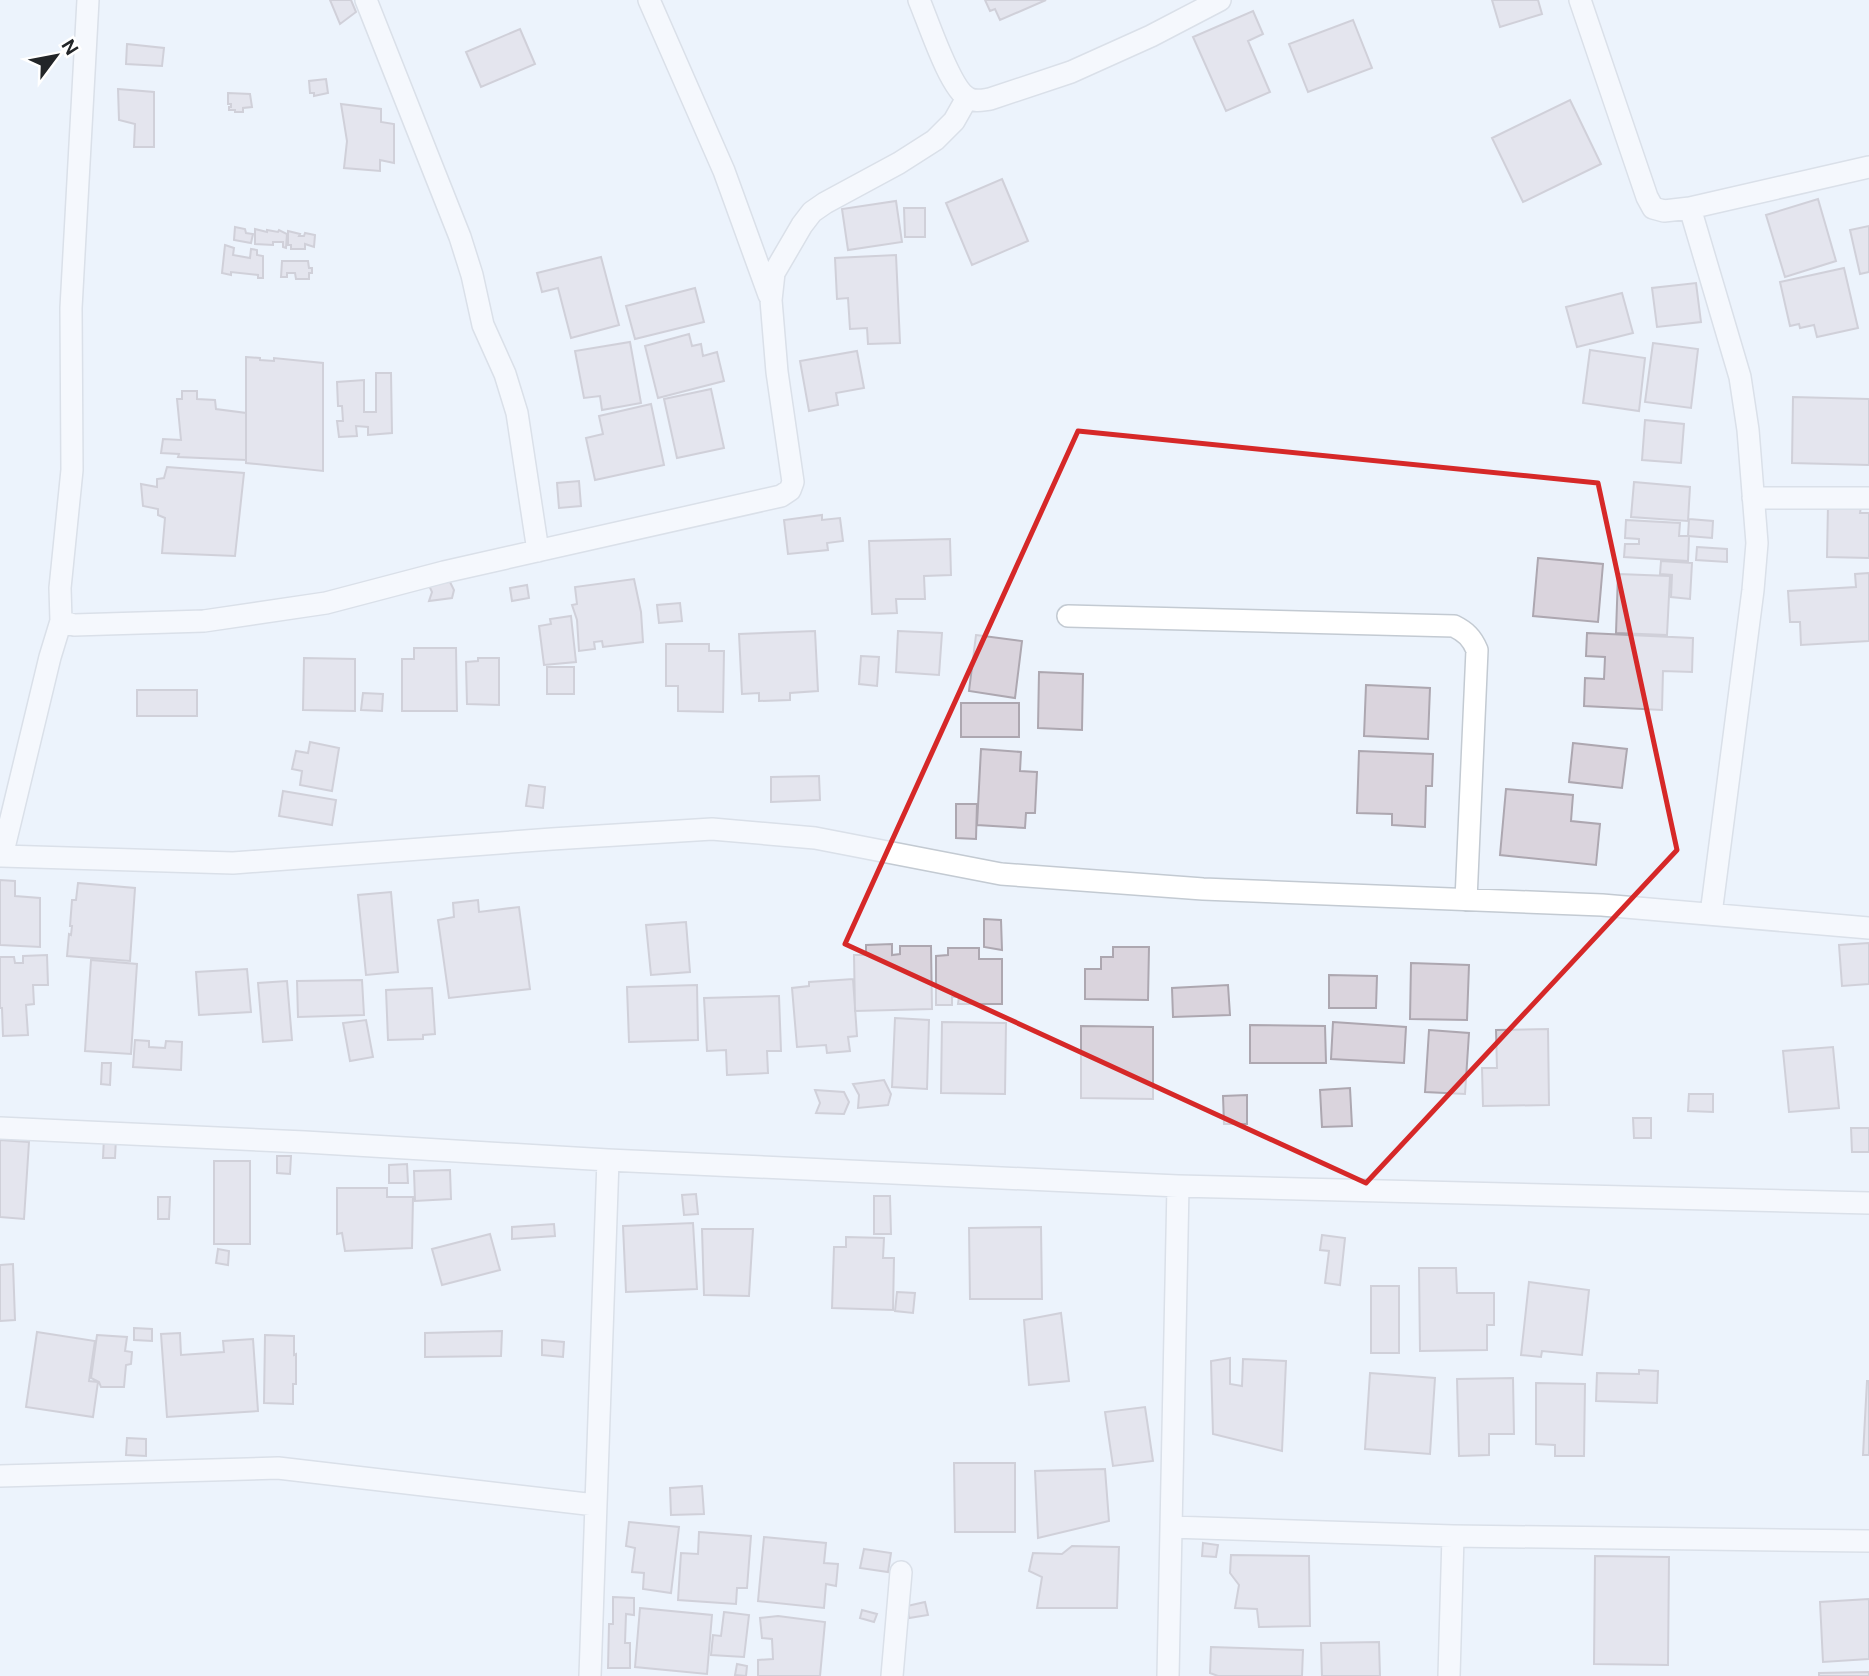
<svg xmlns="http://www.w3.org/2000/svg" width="1869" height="1676" viewBox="0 0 1869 1676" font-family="'DM Sans',sans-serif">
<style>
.building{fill:#dad4dd;stroke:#ada7b0;stroke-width:2}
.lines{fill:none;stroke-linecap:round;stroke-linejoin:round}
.street-casing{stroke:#c3cad2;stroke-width:24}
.street{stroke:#fff;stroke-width:21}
.marked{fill:none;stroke:#d62828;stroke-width:5;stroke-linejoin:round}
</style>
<rect width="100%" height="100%" fill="#ecf3fc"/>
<!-- building -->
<path class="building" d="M330 0H351L356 12 340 24Z
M985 0H1046L1000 20 995 9 990 11Z
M1492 0H1538L1542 14 1500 27Z
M1253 11 1263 34 1248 41 1270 92 1226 111 1193 37Z
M1353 20 1372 68 1308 92 1289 44Z
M520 29 535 64 481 87 466 52Z
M127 44 164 48 162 66 126 64Z
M326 79 328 93 314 96V93H310L309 81Z
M118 89 154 92V147H134L135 124 119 120Z
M228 93 250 94 252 107 243 108V112H235V110H229V107H231V104H228Z
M1570 100 1601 164 1523 202 1492 138Z
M341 104 381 109V122L394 124V163L380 160V171L344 168 347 141Z
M1002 179 1028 241 972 265 946 203Z
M1818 199 1836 261 1785 277 1766 215Z
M896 201 902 242 848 250 842 209Z
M904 208H925V237H905Z
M1869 226V272L1860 274 1850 230Z
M235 227 245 229 246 233 253 234 251 243 234 240Z
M255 229 267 232V230L278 232 279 230 287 234 286 248 283 247V242H273V245L255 244Z
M288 231 300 234 299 236H304L305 233 315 235 314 247 305 244V249H291V245H288Z
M225 245 234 248 233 255 250 258 251 249 257 250V255L263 256V278H258V275L231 272V275L222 273Z
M896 255 900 343 868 344 867 328 850 329 848 298 837 299 835 258Z
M601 257 619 325 571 338 558 288 542 292 537 273Z
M282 261H308L309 268H312V273H309V279H296L295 273H287V277H281Z
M1844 268 1858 328 1817 337 1814 325 1800 328 1799 324 1790 326 1780 282Z
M1696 283 1701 322 1657 327 1652 288Z
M695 288 704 322 635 339 626 306Z
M1622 293 1633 333 1577 347 1566 307Z
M689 334 692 346 701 344 703 356 717 352 724 381 658 398 645 346Z
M630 342 641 403 602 410 600 396 584 398 575 351Z
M1653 343 1698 349 1691 408 1645 402Z
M1590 350 1645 358 1639 411 1583 403Z
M857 351 864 388 836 393 838 405 809 411 800 361Z
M246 357 260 358V360L274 361V358L323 363V471L246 463Z
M376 373H391L392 433 368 435V427L356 426 357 436 339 437 337 421H343L342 406H338L337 382 364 380V412H376Z
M711 389 724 448 677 458 664 399Z
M182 391H197V399L215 400 216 409 246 413V460L178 457 179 454 161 453 163 439 181 440 177 399H182Z
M1793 397 1869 399V465L1792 463Z
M651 404 664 465 595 480 586 438 603 434 599 416Z
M1645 420 1684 424 1681 463 1642 460Z
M167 467 244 473 235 556 162 553 165 518 158 515V509L143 506 141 484 157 487V479L164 478Z
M579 481 581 506 559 508 557 483Z
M1634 482 1690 487 1688 521 1631 517Z
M1828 505 1861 506 1860 513H1869V558L1827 557Z
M822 515V520L840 518 843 541 827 543 828 550 788 554 784 520Z
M1689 519 1713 521 1712 538 1688 536Z
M1626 520 1680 523 1679 536H1689L1688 561 1624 557 1625 544H1639V539L1625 538Z
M950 539 951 575 924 576 925 599H896L897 613 872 614 869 541Z
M1697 547 1727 549V562L1696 560Z
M1538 558 1603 564 1598 622 1533 616Z
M1661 561 1692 563 1690 599 1671 597 1672 575 1660 574Z
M1869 573V641L1801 645 1800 622H1790L1788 591 1856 587 1855 574Z
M1618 574 1670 576 1667 635 1616 633Z
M634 579 641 612 643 642 603 647 602 641 594 642 595 649 579 651 577 620 572 605 577 604 575 587Z
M449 580 454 590 452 598 429 601 432 592 428 583Z
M527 585 529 598 512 601 510 588Z
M680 603 682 621 659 623 657 605Z
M571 616 576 662 544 665 539 626 551 624 550 619Z
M815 631 818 691 790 693V700L759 701V693L742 694 739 634Z
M898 631 942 633 939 675 896 672Z
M1587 633 1693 638 1692 672 1663 671 1662 710 1584 706 1585 678 1604 679 1605 657 1586 656Z
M976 635 1022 641 1015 698 969 691Z
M666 644H709V651H724L723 712 678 711V686H666Z
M414 648H456L457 711H402V659H414Z
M861 656 879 657 877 686 859 684Z
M304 658 355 659V711L303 710Z
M478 658H499V705L467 704 466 662 478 661Z
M547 667H574V694H547Z
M1039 672 1083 674 1082 730 1038 728Z
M1366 685 1430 688 1428 739 1364 736Z
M137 690H197V716H137Z
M363 693 383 694 382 711 361 710Z
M961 703H1019V737H961Z
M310 742 339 748 332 791 300 785 302 771 292 769 296 751 308 753Z
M1573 743 1627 749 1622 788 1569 782Z
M981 749 1021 752 1020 771 1037 772 1035 813H1026L1025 828 977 825Z
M1359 751 1433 754 1432 786H1426L1425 827 1392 825V814L1357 813Z
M819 776 820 800 771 802V777Z
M529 785 545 787 543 808 526 806Z
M1506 789 1573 795 1571 821 1600 824 1596 865 1500 855Z
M283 791 336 800 332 825 279 816Z
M956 804H977L976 839 956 838Z
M0 880 15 881V896L40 898V947L0 945Z
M78 883 135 888 130 961 67 956 69 934 71 935 72 926H70L72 900H76Z
M391 892 398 972 366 975 358 895Z
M478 900 479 912 519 907 530 989 449 998 438 920 454 917 453 903Z
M984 919 1001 920 1002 950 984 947Z
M686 922 690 972 651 975 646 925Z
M1869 943V984L1842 986 1839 945Z
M892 944V955L900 954V946H931L932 1009 855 1011 854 955H866V945Z
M1113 947H1149L1148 1000 1085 999V969H1101V957H1113Z
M948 948H979V959H1002V1004H958L959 997H952V1005H936V956L948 955Z
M47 955 48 985H33L34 1004 26 1005 28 1035 3 1036 2 1008H0V957H14L15 963H23V956Z
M91 960 137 964 131 1054 85 1051Z
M1411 963 1469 965 1467 1020 1410 1019Z
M247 969 251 1012 199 1015 196 972Z
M1329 975 1377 976 1376 1008H1329Z
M853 979 857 1036 848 1037 850 1051 827 1053 826 1045 797 1047 792 988 809 986V982Z
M362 980 364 1015 298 1017 297 981Z
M287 981 292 1040 263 1042 258 983Z
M697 985 698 1040 629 1042 627 987Z
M1228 985 1230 1015 1173 1017 1172 988Z
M432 988 435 1034 423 1035V1039L388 1040 386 990Z
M779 996 781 1051H767L768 1073 727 1075 726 1050 707 1051 704 998Z
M895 1018 929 1020 927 1089 892 1087Z
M366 1020 373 1057 350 1061 343 1023Z
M942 1022 1006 1023 1005 1094 941 1093Z
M1333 1022 1406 1027 1404 1063 1331 1059Z
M1250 1025 1325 1026 1326 1063H1250Z
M1081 1026 1153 1027V1099L1081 1098Z
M1548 1029 1549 1105 1483 1106 1482 1068H1497L1496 1030Z
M1429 1030 1469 1033 1465 1094 1425 1092Z
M135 1040 149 1041V1047L165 1048 166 1041 182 1042 181 1070 133 1067Z
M1833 1047 1839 1108 1789 1112 1783 1051Z
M102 1063H111L110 1085 101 1084Z
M884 1080 891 1094 888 1105 858 1108 859 1095 853 1084Z
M1350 1088 1352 1126 1322 1127 1320 1090Z
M815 1090 844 1092 849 1102 844 1114 816 1113 820 1103Z
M1689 1094H1713V1112L1688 1111Z
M1247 1095V1124H1224L1223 1096Z
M1633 1118H1651V1138H1634Z
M1851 1128H1869V1152H1852Z
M104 1137 116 1138 115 1158H103Z
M0 1140 29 1142 24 1219 0 1217Z
M277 1156H291L290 1174 277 1173Z
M214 1161H250V1244H214Z
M407 1164 408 1183H389V1165Z
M450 1170 451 1199 415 1201 414 1171Z
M337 1188H387V1197H413L412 1248 345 1251 342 1233 337 1234Z
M696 1194 698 1214 684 1215 682 1195Z
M874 1196H890L891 1234H874Z
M158 1197H170L169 1219H158Z
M693 1223 697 1289 626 1292 623 1226Z
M554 1224 555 1236 512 1239V1227Z
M1041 1227 1042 1299H970L969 1228Z
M702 1229H753L749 1296 704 1295Z
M490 1234 500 1270 442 1285 432 1249Z
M1322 1235 1345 1238 1340 1285 1325 1283 1329 1251 1320 1250Z
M846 1237 884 1238 883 1258H894L893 1310 832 1308 834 1247H846Z
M218 1249 229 1251 228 1265 216 1263Z
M13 1264 15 1320 0 1321V1265Z
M1419 1268H1456L1457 1293H1494V1325H1487V1350L1420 1351Z
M1529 1282 1589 1290 1582 1355 1542 1351 1541 1357 1521 1355Z
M1371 1286H1399V1353H1371Z
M897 1292 915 1293 913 1313 895 1311Z
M1061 1313 1069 1381 1029 1385 1024 1320Z
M134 1328 152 1329V1341L134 1340Z
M502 1331 501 1356 425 1357V1333Z
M37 1332 95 1341 89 1381 98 1382 93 1417 26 1407Z
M180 1333 181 1355 224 1352 223 1341 253 1339 258 1411 167 1417 161 1334Z
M97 1335 127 1337 125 1351 132 1352 131 1364 126 1365 124 1387H101L99 1382 91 1378Z
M265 1335 294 1336V1355L296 1354V1384H293V1404L264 1403Z
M542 1340 564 1342 563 1357 542 1355Z
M1230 1358V1384L1242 1386 1243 1359 1286 1361 1282 1451 1213 1434 1211 1361Z
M1639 1370 1658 1371 1657 1403 1596 1401 1597 1373 1639 1374Z
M1370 1373 1435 1378 1430 1454 1365 1449Z
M1513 1378 1514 1434H1489V1455L1459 1456 1457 1379Z
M1867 1381H1869V1455H1863Z
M1536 1383 1585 1384 1584 1456H1555V1445L1536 1444Z
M1145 1407 1153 1461 1113 1466 1105 1412Z
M127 1438 146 1439V1456L126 1455Z
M954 1463H1015V1532H955Z
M1105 1469 1109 1521 1038 1538 1035 1471Z
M702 1486 704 1514 671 1515 670 1488Z
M629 1522 679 1527 671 1593 643 1589 644 1573 632 1572 635 1548 626 1546Z
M699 1532 751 1536 747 1588H737L736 1604 678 1600 681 1553 698 1554Z
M764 1537 826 1543 824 1563 838 1564 836 1586 826 1584 824 1608 758 1601Z
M1203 1543 1218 1545 1216 1557 1202 1556Z
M1072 1546 1119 1547 1117 1608H1037L1042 1577 1029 1571 1033 1553 1062 1554Z
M864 1549 891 1553 888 1572 860 1568Z
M1231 1555 1309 1556 1310 1626 1259 1627 1257 1609 1235 1608 1239 1585 1230 1573Z
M1595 1556 1669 1557 1668 1665 1594 1664Z
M613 1597 634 1598V1615L626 1614 625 1643H630V1668H608L609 1624H613Z
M1869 1599V1659L1823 1662 1820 1602Z
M925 1602 928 1615 909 1618 907 1606Z
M640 1608 712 1615 707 1674 635 1667Z
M862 1610 877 1614 874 1622 860 1618Z
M724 1612 749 1615 744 1657 711 1655 713 1635 721 1636Z
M778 1616 825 1622 820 1676H758V1660L773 1659 772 1639 762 1638 760 1618Z
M1379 1642 1380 1676H1322L1321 1643Z
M1211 1647 1303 1650 1302 1676H1218L1210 1673Z
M737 1664 747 1666 746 1676 735 1675Z
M1869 1672V1676H1819V1673Z"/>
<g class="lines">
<defs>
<path id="street" d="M366 0 460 237 472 275 483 325 505 374 517 413 538 551
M649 0 724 171 769 295
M919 0C928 21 950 89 968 98 975 102 982 100 990 99L1071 72 1151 36 1220 0
M1580 0 1647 197 1653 208 1664 211 1690 208 1869 167
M1690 208 1740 377 1748 430 1757 543 1753 590 1711 914
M1753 498H1869
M1068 616 1454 626C1466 632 1472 638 1477 650L1466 900
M61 621 74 625 204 621 326 603 444 572 781 496 790 490 793 482 777 372 771 300 774 273 802 225 812 212 825 203 899 163 935 140 954 121 967 98
M0 856H2L50 657 61 621 60 588 72 470 71 308 88 0
M2 856 233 863 552 839 712 829 815 838 1001 874 1203 889 1602 905 1869 928
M0 1128 305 1142 608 1160 1178 1186 1869 1203
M0 1476 278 1468 595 1505
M1171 1527 1453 1536 1869 1541
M590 1676 608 1160
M892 1676 901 1572
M1168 1676 1178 1186
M1449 1676 1453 1536"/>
</defs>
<!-- street casing -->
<use href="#street" class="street-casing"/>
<!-- street -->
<use href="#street" class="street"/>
</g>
<!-- marked area -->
<path d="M0 0H1869V1676H0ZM1078 431 1598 483 1677 850 1366 1183 845 944Z" fill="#ecf3fc" fill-opacity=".55" fill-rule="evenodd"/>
<path class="marked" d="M1078 431 1598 483 1677 850 1366 1183 845 944Z"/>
<!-- north arrow -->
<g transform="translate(56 56) rotate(58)" stroke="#ffffff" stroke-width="5" paint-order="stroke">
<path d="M0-5L12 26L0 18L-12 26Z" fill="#222528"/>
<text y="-10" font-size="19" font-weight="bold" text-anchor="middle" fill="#222528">N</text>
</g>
</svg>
